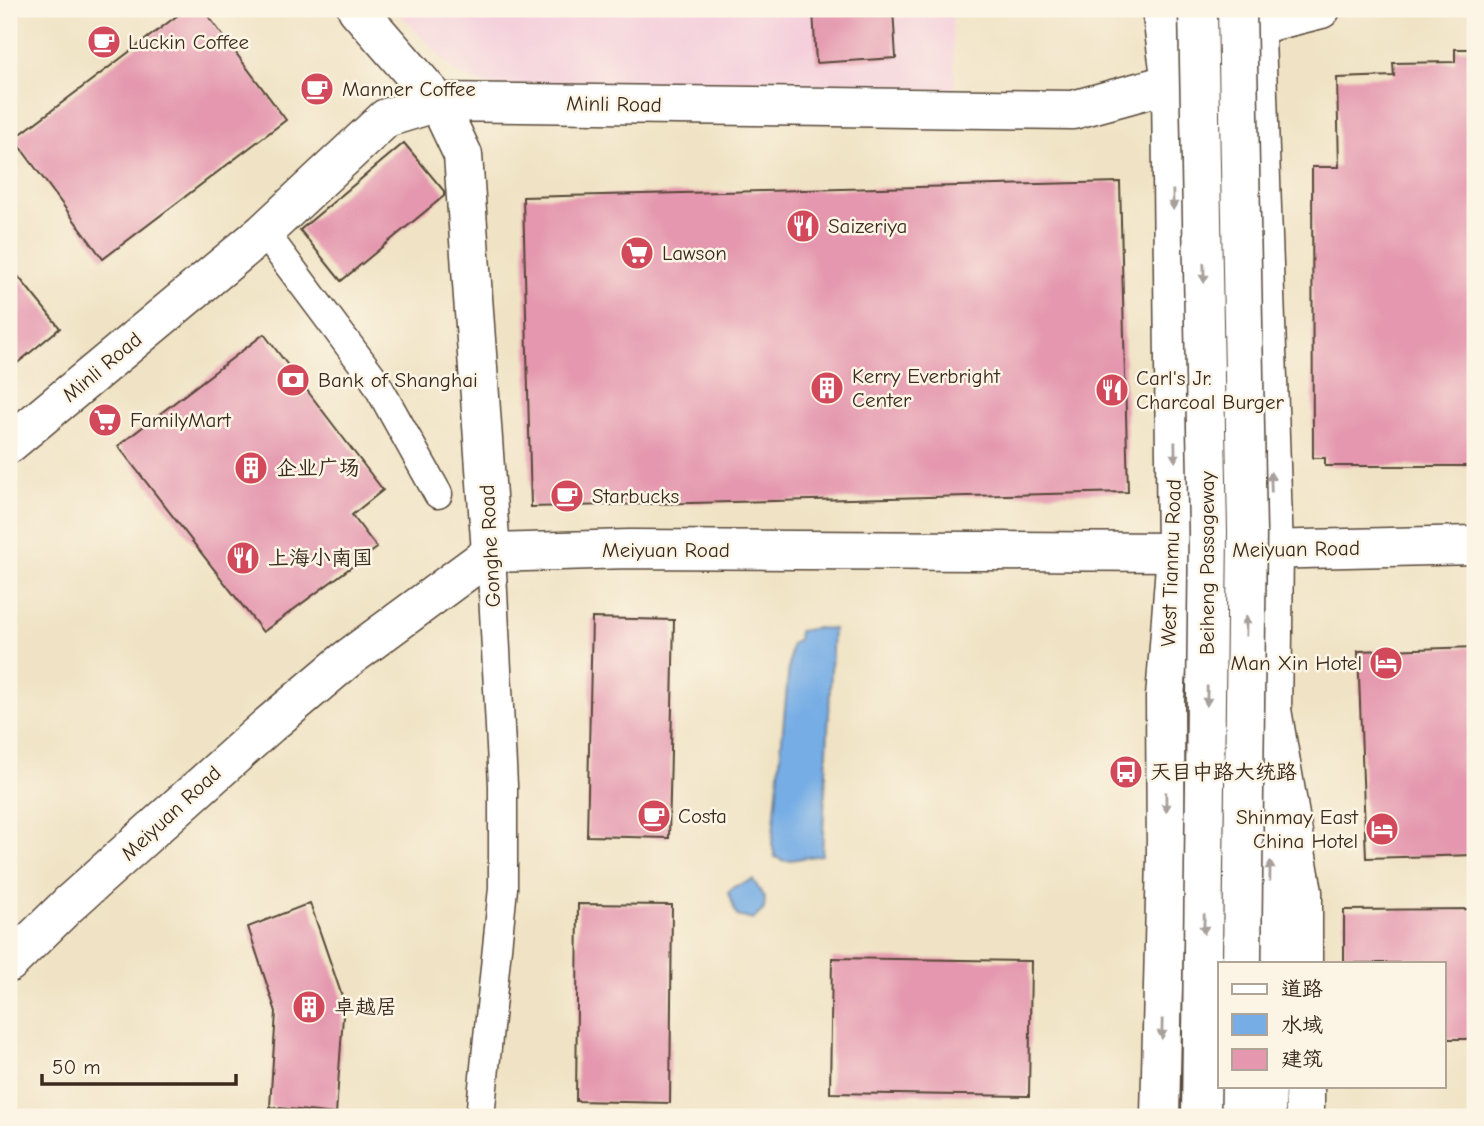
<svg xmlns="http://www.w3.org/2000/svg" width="1484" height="1126" viewBox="0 0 1484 1126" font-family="'Comic Neue','LXGW WenKai TC',sans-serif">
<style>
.built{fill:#f4cfdc}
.water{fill:#76ade5;stroke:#586c82;stroke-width:2}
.building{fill:#e497ae}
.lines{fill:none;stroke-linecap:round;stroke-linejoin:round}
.street-casing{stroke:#564637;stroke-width:31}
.secondary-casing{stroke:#564637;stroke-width:41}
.primary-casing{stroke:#564637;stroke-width:41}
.highway-casing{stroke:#564637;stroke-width:41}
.street{stroke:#fff;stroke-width:28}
.secondary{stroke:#fff;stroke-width:38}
.primary{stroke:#fff;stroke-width:38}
.highway{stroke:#fff;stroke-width:38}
.highway-bridge-casing{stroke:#564637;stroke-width:41;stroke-linecap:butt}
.highway-bridge{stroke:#fff;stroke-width:38}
.oneway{fill:#a79f9a}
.labels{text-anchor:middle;stroke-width:5;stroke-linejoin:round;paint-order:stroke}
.poi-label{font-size:21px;fill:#3b2a1e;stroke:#fcf5e5;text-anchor:start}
.street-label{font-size:21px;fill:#3b2a1e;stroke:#fcf5e5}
</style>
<rect width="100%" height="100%" fill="#fcf5e5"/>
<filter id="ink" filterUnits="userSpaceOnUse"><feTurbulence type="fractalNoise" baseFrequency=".0143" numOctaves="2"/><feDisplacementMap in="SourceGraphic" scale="14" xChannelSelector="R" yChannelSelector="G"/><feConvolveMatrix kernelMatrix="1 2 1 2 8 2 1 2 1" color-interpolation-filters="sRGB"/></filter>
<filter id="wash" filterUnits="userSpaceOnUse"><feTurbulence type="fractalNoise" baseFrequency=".00686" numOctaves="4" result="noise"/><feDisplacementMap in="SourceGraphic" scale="28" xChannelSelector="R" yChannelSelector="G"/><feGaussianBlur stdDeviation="1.57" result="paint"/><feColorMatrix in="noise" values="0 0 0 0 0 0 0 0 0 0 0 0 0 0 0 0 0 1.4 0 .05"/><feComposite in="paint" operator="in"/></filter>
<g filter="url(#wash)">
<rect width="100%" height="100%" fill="#f0e3c5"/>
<!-- built -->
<path class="built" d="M395 9H952L955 94 489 86 457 74Z"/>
<!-- water -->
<path class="water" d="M816 628 833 629 822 855 784 861 775 857 772 844 791 645 798 639 799 631Z
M753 880 765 898 764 909 753 920 737 916 728 893 733 887Z"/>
<g id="blocks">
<!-- building -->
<path class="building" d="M186 9H203L286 120 103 259 14 139Z
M835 9H893L896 58 816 63 813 10Z
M1455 49H1475V466H1325V458H1313L1312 167H1339L1337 78 1394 76 1393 63 1455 62Z
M404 143 444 191V196L341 281 300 230Z
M1120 182 1128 492 531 507 523 197Z
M9 265 60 328 9 370Z
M264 334 383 490 352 515 377 548 263 632 118 446Z
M592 618 674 620 669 838 587 836Z
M1475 647V855L1366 858 1358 651Z
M310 903 344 1002 336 1114 270 1107 276 1012 248 927Z
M578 904 672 905 670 1103 576 1101Z
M1475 909V1039H1444V963H1344V910Z
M832 958 1031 961 1029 1096 830 1093Z"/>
</g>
</g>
<g filter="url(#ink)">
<use href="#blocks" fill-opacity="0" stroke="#564637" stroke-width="2"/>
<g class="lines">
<defs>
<path id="street" d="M264 232 374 379 438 494
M480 1117 503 888V785L491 553"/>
<path id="secondary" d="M357 9 438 102 463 155 491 553
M9 444 264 232 386 118 438 102 1073 110 1171 83 1257 25 1321 9
M9 963 69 904 269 725 346 660 491 553 629 549 1176 552 1475 545"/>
<path id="primary" d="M1255 9 1274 550 1269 963
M1160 1117 1166 857 1165 698 1176 552 1171 83 1161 9
M1266 1117 1267 1086"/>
<path id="highway" d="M1270 698 1303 892V963
M1305 1086V1117
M1240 1117V1086"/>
</defs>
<!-- street casing -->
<use href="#street" class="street-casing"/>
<!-- secondary casing -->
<use href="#secondary" class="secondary-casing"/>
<!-- primary casing -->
<use href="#primary" class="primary-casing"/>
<!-- highway casing -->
<use href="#highway" class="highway-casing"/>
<!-- street -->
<use href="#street" class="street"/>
<!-- secondary -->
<use href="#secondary" class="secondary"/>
<!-- primary -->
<use href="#primary" class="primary"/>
<!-- highway -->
<use href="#highway" class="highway"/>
<defs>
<path id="highway-bridge" d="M1198 9 1208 532 1201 1117
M1237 9 1247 532 1242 963"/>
</defs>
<!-- highway-bridge casing -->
<use href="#highway-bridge" class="highway-bridge-casing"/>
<!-- highway-bridge -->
<use href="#highway-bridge" class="highway-bridge"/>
</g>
<!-- one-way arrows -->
<defs><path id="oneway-solid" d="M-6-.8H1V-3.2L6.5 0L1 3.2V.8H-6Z" transform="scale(1.75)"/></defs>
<g class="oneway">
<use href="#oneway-solid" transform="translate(1173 200) rotate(89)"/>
<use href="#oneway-solid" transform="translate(1204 273) rotate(89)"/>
<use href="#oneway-solid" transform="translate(1175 452) rotate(89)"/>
<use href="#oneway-solid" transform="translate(1271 482) rotate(-92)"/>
<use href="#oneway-solid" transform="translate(1246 626) rotate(-89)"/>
<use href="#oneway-solid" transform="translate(1207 696) rotate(91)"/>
<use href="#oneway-solid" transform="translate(1166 802) rotate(89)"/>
<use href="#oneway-solid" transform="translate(1270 871) rotate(-89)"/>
<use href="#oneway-solid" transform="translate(1204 924) rotate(91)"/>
<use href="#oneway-solid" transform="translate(1162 1029) rotate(91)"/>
</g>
</g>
<!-- icons -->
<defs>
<symbol id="cafe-disc" viewBox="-11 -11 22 22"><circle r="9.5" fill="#d1495b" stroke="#fcf5e5"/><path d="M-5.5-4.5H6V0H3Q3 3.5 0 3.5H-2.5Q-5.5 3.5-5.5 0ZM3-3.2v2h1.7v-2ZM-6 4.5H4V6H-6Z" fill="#fff"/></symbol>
<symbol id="restaurant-disc" viewBox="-11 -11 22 22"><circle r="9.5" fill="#d1495b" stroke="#fcf5e5"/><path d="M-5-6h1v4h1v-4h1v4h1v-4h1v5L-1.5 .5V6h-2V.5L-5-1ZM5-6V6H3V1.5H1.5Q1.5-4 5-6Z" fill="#fff"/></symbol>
<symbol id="supermarket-disc" viewBox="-11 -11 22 22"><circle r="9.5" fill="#d1495b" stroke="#fcf5e5"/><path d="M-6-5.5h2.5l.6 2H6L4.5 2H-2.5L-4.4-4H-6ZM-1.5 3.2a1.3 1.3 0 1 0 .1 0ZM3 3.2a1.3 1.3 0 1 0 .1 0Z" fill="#fff"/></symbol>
<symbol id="bank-disc" viewBox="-11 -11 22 22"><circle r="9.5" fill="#d1495b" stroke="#fcf5e5"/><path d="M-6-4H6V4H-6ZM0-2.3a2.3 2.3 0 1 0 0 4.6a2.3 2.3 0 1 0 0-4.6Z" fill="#fff"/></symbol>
<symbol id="building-disc" viewBox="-11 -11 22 22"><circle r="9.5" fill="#d1495b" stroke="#fcf5e5"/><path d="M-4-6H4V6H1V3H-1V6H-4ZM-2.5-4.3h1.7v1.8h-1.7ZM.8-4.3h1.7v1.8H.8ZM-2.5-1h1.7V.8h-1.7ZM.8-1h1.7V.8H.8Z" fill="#fff"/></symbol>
<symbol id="hotel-disc" viewBox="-11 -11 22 22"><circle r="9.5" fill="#d1495b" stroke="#fcf5e5"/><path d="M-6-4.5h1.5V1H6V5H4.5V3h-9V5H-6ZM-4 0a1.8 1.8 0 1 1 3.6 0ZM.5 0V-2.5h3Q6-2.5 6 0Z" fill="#fff"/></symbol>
<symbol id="bus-disc" viewBox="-11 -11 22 22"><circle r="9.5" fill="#d1495b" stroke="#fcf5e5"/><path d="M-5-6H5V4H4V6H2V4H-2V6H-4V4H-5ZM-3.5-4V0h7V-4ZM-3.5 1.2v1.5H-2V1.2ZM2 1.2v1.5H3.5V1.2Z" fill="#fff"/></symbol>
</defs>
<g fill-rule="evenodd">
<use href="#cafe-disc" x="85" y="23" width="38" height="38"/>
<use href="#cafe-disc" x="298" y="70" width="38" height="38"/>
<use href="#restaurant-disc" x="784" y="207" width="38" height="38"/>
<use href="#supermarket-disc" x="618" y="234" width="38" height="38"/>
<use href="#bank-disc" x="274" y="361" width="38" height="38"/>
<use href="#building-disc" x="808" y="369" width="38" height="38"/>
<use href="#restaurant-disc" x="1093" y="371" width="38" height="38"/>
<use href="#supermarket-disc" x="86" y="401" width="38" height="38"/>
<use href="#building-disc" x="232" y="449" width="38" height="38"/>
<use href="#cafe-disc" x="548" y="477" width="38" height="38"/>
<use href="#restaurant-disc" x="224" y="539" width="38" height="38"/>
<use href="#hotel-disc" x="1367" y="644" width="38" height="38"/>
<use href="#bus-disc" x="1107" y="753" width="38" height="38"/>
<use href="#cafe-disc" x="635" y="797" width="38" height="38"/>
<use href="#hotel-disc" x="1363" y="810" width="38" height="38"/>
<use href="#building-disc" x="290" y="988" width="38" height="38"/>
</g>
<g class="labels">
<!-- poi labels -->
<g class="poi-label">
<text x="128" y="49">Luckin Coffee</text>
<text x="342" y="96">Manner Coffee</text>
<text x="828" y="233">Saizeriya</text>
<text x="662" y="260">Lawson</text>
<text x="852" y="383">Kerry Everbright<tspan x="852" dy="24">Center</tspan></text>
<text x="1136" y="385">Carl's Jr.<tspan x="1136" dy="24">Charcoal Burger</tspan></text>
<text x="318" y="387">Bank of Shanghai</text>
<text x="130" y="427">FamilyMart</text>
<text x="276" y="475">企业广场</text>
<text x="592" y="503">Starbucks</text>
<text x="268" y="565">上海小南国</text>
<text x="1362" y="670" text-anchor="end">Man Xin Hotel</text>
<text x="1150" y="779">天目中路大统路</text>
<text x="678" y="823">Costa</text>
<text x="1358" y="824" text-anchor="end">Shinmay East<tspan x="1358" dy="24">China Hotel</tspan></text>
<text x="334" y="1014">卓越居</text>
</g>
<!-- street labels -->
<g class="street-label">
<text transform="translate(614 104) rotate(1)" y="7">Minli Road</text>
<text transform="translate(102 367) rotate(-40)" y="7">Minli Road</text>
<text transform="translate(490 546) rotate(-93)" y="7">Gonghe Road</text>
<text transform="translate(1296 549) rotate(-1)" y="7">Meiyuan Road</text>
<text x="666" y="557">Meiyuan Road</text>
<text transform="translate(1171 563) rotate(-88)" y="7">West Tianmu Road</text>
<text transform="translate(1207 563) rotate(-90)" y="7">Beiheng Passageway</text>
<text transform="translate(171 813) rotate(-43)" y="7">Meiyuan Road</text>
</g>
</g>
<!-- margin -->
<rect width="1484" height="1126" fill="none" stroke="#fcf5e5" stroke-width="35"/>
<!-- legend -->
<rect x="1218" y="962" width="228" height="126" fill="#fcf5e5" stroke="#afa495" stroke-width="2"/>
<rect x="1232" y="984" width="35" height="10" fill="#ffffff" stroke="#afa495" stroke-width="2"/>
<text x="1281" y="996" font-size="21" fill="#3b2a1e">道路</text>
<rect x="1232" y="1014" width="35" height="21" fill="#76ade5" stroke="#afa495" stroke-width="2"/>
<text x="1281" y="1032" font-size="21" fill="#3b2a1e">水域</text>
<rect x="1232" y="1049" width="35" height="21" fill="#e497ae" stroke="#afa495" stroke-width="2"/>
<text x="1281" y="1066" font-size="21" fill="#3b2a1e">建筑</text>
<!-- scale -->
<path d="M42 1074v10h194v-10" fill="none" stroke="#3b2a1e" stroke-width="3.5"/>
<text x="52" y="1074" font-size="21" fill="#3b2a1e" stroke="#fcf5e5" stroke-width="5" paint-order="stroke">50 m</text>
</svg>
